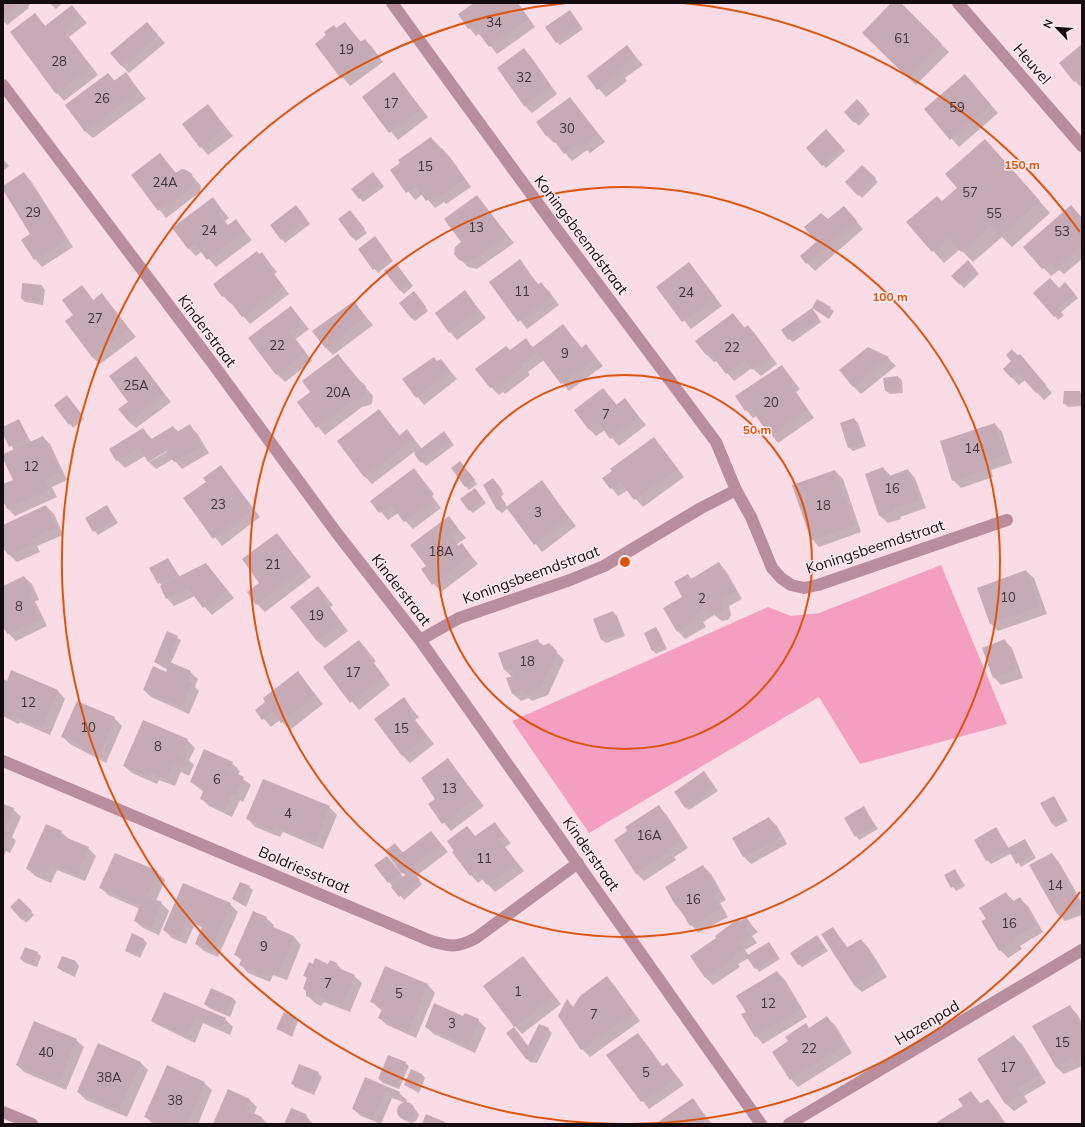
<svg xmlns="http://www.w3.org/2000/svg" width="1085" height="1127" viewBox="0 0 1085 1127" font-family="Mulish,sans-serif">
<style>
.green{fill:#f49fc1}
.shadow{fill:#0003}
.building{fill:#c6aab5}
.lines{fill:none;stroke-linecap:round;stroke-linejoin:round}
.minor{stroke:#b88d9d;stroke-width:12}
.ring{fill:none;stroke:#dd550c;stroke-width:2}
.labels{text-anchor:middle;stroke-width:3;stroke-linejoin:round;paint-order:stroke}
.number-label{font-size:13px;fill:#413439}
.street-label{font-size:15px;fill:#150c10;stroke:#feecf3}
.centre{fill:#dd550c;stroke:#feecf3;stroke-width:2}
.ring-label{font-size:12px;text-anchor:middle;font-weight:bold;fill:#dd550c;stroke:#feecf3;stroke-width:3;stroke-linejoin:round;paint-order:stroke}
</style>
<rect width="100%" height="100%" fill="#f9dce6"/>
<!-- green -->
<path class="green" d="M941 565 1007 724 860 764 819 697 589 833 512 721 768 607 791 616 819 613Z"/>
<!-- shadow -->
<path class="shadow" d="M3 3H31L28 6 29 8 7 25 3 21Z
M50 3H62L56 9Z
M475 3H518L535 27 497 54 480 33 476 36 469 28Z
M893 3H900L949 52 916 85 863 33Z
M72 6 87 23 69 37 98 75 64 101 57 93 34 15 46 27Z
M570 11 583 29 560 45 557 42Z
M147 23 165 43 129 73 121 65Z
M345 23 361 42 365 40 372 47 383 62 350 86 316 44Z
M1082 45V88L1075 81Z
M627 47 643 65 625 78 627 81 606 97 588 76Z
M523 50 531 57 557 94 532 113 524 105Z
M108 74 115 81 126 74 146 99 93 138 85 131Z
M394 74 428 117 398 140 363 97Z
M972 83 998 113 959 147 926 109Z
M570 98 605 142 590 153 587 150 572 161 556 142 554 143 547 136 537 123Z
M857 101 870 114 859 126 845 112Z
M208 106 233 136 208 155 201 147Z
M830 134 845 151 826 168 807 148Z
M431 138 450 157 471 187 446 204 444 202 435 208 423 194 415 200 392 170Z
M996 152 1050 213 1012 247 1002 237 973 262 960 249 944 263 907 222 942 202Z
M160 154 176 173 189 172 201 186 200 192 166 218 132 175Z
M3 159 9 166 3 171Z
M862 166 878 182 862 198 846 182Z
M24 174 31 181 73 247 42 267 35 259 32 234 3 188Z
M377 177 384 187 363 202 360 198Z
M477 196 514 243 477 269 468 267 460 259 463 242Z
M213 199 229 218 225 221 229 226 236 221 252 240 216 267 202 251 196 256 188 248Z
M300 210 310 224 285 243 282 239Z
M350 211 367 233 356 241 353 238Z
M851 215 863 229 815 271 807 263 828 221Z
M1082 218V259L1064 274 1059 270 1051 276 1024 247Z
M378 241 393 261 378 273 359 249Z
M262 254 277 272 274 274 289 294 250 324 232 303 231 304 223 296Z
M519 261 539 285 541 284 549 291 559 305 527 329 490 282Z
M968 262 979 274 964 288 953 276Z
M689 264 722 306 691 329 657 287Z
M399 268 413 286 404 294 400 290Z
M1065 283 1078 298 1061 312 1064 315 1058 320 1055 316 1059 289Z
M42 286 45 290 43 305 25 302 22 299Z
M82 286 94 301 102 295 136 337 100 364 92 357 75 315Z
M465 292 486 318 457 340 450 332Z
M417 296 428 311 415 321 411 318Z
M353 302 373 325 333 355 325 347Z
M291 307 309 329 296 339 312 361 285 382 277 374Z
M813 308H830L834 311 829 319Z
M815 313 821 322 793 342 789 339Z
M733 314 745 328 748 326 755 334 777 364 761 376 752 368 734 381 717 361 714 362 707 355 697 341Z
M563 325 582 348 586 345 603 366 569 391 544 360 528 372 530 375 505 394 503 392 499 395 491 387 526 340 533 347Z
M868 348 888 358 896 366 861 394 853 386Z
M1012 350 1027 363 1052 393 1044 400 1025 380 1019 385 1011 377Z
M338 355 373 396 372 403 370 405 362 407 325 435 298 402 312 393Z
M136 357 171 402 136 428 128 421 129 402Z
M441 360 457 379 424 405 403 379Z
M782 366 800 389 796 392 814 418 778 443 757 416 753 418 746 410Z
M898 377 902 380 903 393 890 394 886 391 884 379Z
M603 389 617 405 625 400 646 425 619 446 605 430 596 436 588 428Z
M1080 392 1082 395V406L1068 407 1064 403Z
M70 400 84 419 73 428 70 424Z
M379 410 400 436 407 430 422 449 447 436 454 445 426 466 414 452 372 484 364 476Z
M854 419 858 423 866 446 853 451 849 447Z
M19 421 31 442 43 437 50 444 67 480 52 487 57 497 15 516 8 509 3 498V485L14 480 3 456 14 450 3 432V427Z
M995 424 1002 432 1012 463 991 470 993 477 961 488 953 480Z
M189 426 197 433 209 453 182 469 173 459 156 469 149 462 172 449 171 447 149 460V462L145 456 125 468 117 460 143 429 152 439 173 427 179 432Z
M654 438 684 477 643 507 628 490 618 496 604 478Z
M460 462 477 484 469 490 466 486Z
M221 466 260 517 222 546 185 499 207 482Z
M883 468 891 476 908 470 915 478 926 508 900 517 901 519 888 523 880 516 866 474Z
M414 469 434 494 432 496 441 508 413 529 398 513 388 520 372 501Z
M835 471 843 479 861 532 819 547 812 539Z
M493 479 504 494 501 497 507 507 541 482 576 526 542 552 508 508 502 513 498 510 484 485Z
M478 493 486 503 473 513 470 510Z
M46 506 54 514 63 535 37 546 40 552 17 562 3 549V526Z
M107 506 118 523 98 535 86 519Z
M449 518 466 538 457 544 459 547 462 545 478 564 441 592 422 570 427 566Z
M277 534 311 577 265 612 257 604 260 583Z
M168 559 180 577 206 564 234 598 212 615 195 596 174 606 167 598 162 586 151 569Z
M719 563 726 571 742 599 729 606 731 615 728 620 722 621 714 615 703 622 706 627 685 639 678 631 688 576 692 579Z
M1026 571 1034 578 1047 614 998 631 991 624 978 588Z
M24 577 32 584 39 600 35 601 47 626 16 641 3 628V587Z
M318 587 333 605 330 607 348 631 325 648 317 641Z
M613 612 617 616 625 636 606 643 602 640 594 620Z
M656 628 659 632 667 649 656 654 653 650Z
M167 632 181 640 171 663 190 672 198 679 195 687 199 691 189 714 151 697 144 690 166 673 168 670 155 662Z
M537 640 544 646 549 644 564 660 548 695 532 701 529 698 521 701 513 694 512 677 505 670Z
M359 641 376 661 374 663 390 685 359 710 325 668Z
M1005 641 1012 648 1023 678 1001 685 994 677Z
M12 672 58 691 65 699 50 735 20 722 18 724 3 716V680L8 682Z
M298 673 323 704 290 730 280 720 271 727 256 710Z
M403 699 419 717 415 720 434 744 410 763 402 755Z
M114 718 122 726 106 763 70 744 63 737Z
M187 740 195 748 189 760 194 765 189 776 181 772 175 786 159 780 157 784 132 773 124 766Z
M448 760 484 806 451 831 429 805 437 799Z
M232 763 240 771 238 775 251 785 243 802 240 800 232 817 209 806 201 798 204 792 191 782Z
M704 773 718 791 689 810 686 807Z
M1054 797 1068 821 1056 827 1052 824Z
M3 805 13 809 21 817 12 837 16 841 10 853 6 851 3 858Z
M329 807 337 815 323 849 283 832 280 837 255 827 248 819Z
M658 807 666 814 688 848 674 857 676 860 644 881 636 873 628 831Z
M864 808 878 829 859 840 845 819Z
M769 818 777 826 787 844 751 864 743 856Z
M494 823 511 843 505 847 524 871 495 892 483 879 478 883 471 875 467 827 476 837Z
M996 828 1009 849 1025 840 1036 858 1021 867 1012 853 991 864 987 860Z
M61 832 69 839 88 848 96 856 85 881 57 870 51 883 35 876 28 869Z
M431 832 448 852 416 876 422 884 404 900 389 882 390 860 404 878 406 876 403 873 395 845 404 853Z
M1052 854 1059 862 1082 903V915L1065 921 1057 914Z
M703 866 711 874 726 900 720 903 728 917 698 933 674 903Z
M955 870 965 886 956 891 946 876Z
M157 872 165 880 156 901 161 903 169 911 159 935 143 928 135 921 140 909 108 895 101 888Z
M183 884 230 904 238 912 218 957 204 951 196 944 203 928 195 924 186 944 172 938 164 930Z
M249 887 253 890 246 907 233 899Z
M1006 894 1014 901 1020 899 1028 906 1043 932 1020 946 1022 949 1008 958 1000 950 987 919Z
M19 899 34 915 26 923 11 907Z
M266 918 274 925 273 928 294 937 301 945 287 980 273 975 270 982 248 973 241 965 242 961 235 954Z
M746 919 758 932 752 936 757 943 745 950 749 956 769 943 780 959 759 972 749 958 738 964 740 967 713 985 706 978 691 957Z
M833 928 848 948 861 940 868 947 887 977 862 992 854 985 823 934Z
M817 937 828 951 802 967 798 964Z
M143 939 147 943 140 958 126 950Z
M37 953 41 956 37 967 25 963 21 959Z
M63 957 76 962 79 966 75 977 62 971 59 968Z
M523 957 561 1004 522 1034 515 1026Z
M330 962 337 964 344 972 354 976 362 983 350 1012 324 1002 321 1006 315 1003 307 995V992L304 989 308 979 304 975 329 965Z
M386 967 428 985 435 993 416 1038 387 1025 379 1018 382 1011 371 1001Z
M777 972 785 980 807 1017 763 1044 756 1036 747 1012Z
M607 978 614 985 640 1021 590 1057 582 1049 567 1001 574 1008Z
M164 993 225 1019 233 1027 230 1035 203 1023 195 1043 156 1024 152 1021Z
M233 998 236 1002 230 1017 209 1008 205 1004Z
M1069 1006 1077 1014 1082 1023V1066L1064 1074 1056 1067 1033 1026Z
M295 1017 298 1021 292 1037 278 1029Z
M827 1018 835 1025 852 1053 798 1087 791 1079 810 1029Z
M478 1020 486 1028 475 1053 434 1034 426 1027Z
M548 1029 552 1033 537 1063 530 1062 526 1058Z
M638 1035 645 1042 663 1067 667 1064 684 1085 649 1109 608 1056Z
M1014 1037 1022 1044 1046 1083 1024 1096 1028 1102 1014 1111 1006 1104 978 1059Z
M76 1040 84 1047 66 1090 24 1072 17 1065Z
M140 1062 148 1070 127 1117 86 1100 78 1092Z
M405 1063 409 1066 399 1089 383 1083 379 1079Z
M318 1073 322 1077 314 1095 295 1087 292 1083Z
M422 1074 425 1078 419 1093 405 1085Z
M366 1078 399 1093 407 1100 406 1103 416 1110 419 1115 416 1121 411 1123 404 1120 398 1111 401 1105 405 1103 392 1098 381 1124 361 1116 353 1109Z
M204 1083 212 1090 198 1124H153L146 1117Z
M228 1091 250 1100 257 1107 254 1114 262 1118 268 1124H214Z
M971 1092 981 1104 988 1100 995 1108 1006 1124H940L964 1106Z
M693 1100 712 1124H661Z
M305 1115 313 1124H286Z"/>
<!-- building -->
<path class="building" d="M3 3H19L3 15Z
M474 3H517L529 19 489 47 473 26 468 29 458 14Z
M891 3H901L942 44 908 78 862 33Z
M72 5 80 15 62 29 91 67 56 94 10 32 35 13 45 26Z
M570 10 580 25 556 43 545 27Z
M147 22 158 35 121 66 110 53Z
M345 22 360 42 365 39 376 54 341 79 315 44 326 35 324 32 334 25 336 28Z
M1082 44V75L1074 82 1059 63Z
M627 45 636 57 618 70 620 73 597 90 587 76Z
M524 48 551 86 524 106 497 68Z
M126 72 139 91 85 132 65 105 108 73 114 81Z
M394 72 421 109 389 133 362 97Z
M965 74 991 105 950 140 924 109Z
M570 97 598 134 582 146 579 142 564 154 549 134 546 136 536 122Z
M857 99 867 110 854 123 844 112Z
M208 104 226 128 200 148 182 124Z
M826 129 842 147 822 166 806 148Z
M431 137 440 150 442 148 464 179 438 197 436 195 426 201 416 186 406 193 390 170 400 163 398 160Z
M985 139 1040 201 1000 236 990 226 961 252 949 237 932 252 906 222 937 196 942 201 957 188 945 174Z
M160 153 175 173 182 169 186 170 192 174 193 181 191 187 158 211 131 175Z
M862 165 876 178 858 196 845 182Z
M24 172 66 239 34 260 21 240 30 234 3 190V186Z
M373 172 381 183 359 199 351 189Z
M477 195 507 235 474 260 473 258 469 262H465L459 260 454 254 455 247 461 242 444 219Z
M213 197 222 210 218 213 227 226 236 219 245 232 207 260 195 244 188 249 172 228Z
M296 205 307 220 281 240 270 225Z
M1071 205 1082 218V245L1056 268 1051 262 1042 269 1023 247Z
M844 206 857 221 806 264 800 256 816 242 804 227 821 213 828 219Z
M350 210 365 229 352 238 338 219Z
M375 236 390 257 373 270 358 249Z
M257 251 259 254 262 252 270 264 268 266 283 286 242 317 225 295 222 297 213 284Z
M520 259 538 285 541 282 552 297 518 322 489 282Z
M968 260 976 270 960 285 951 276Z
M689 262 716 298 682 322 656 287Z
M396 263 410 283 400 291 384 271Z
M1050 278 1059 288 1065 282 1075 294 1058 308 1061 311 1054 317 1033 293Z
M22 283 42 285 40 302 21 299Z
M82 285 93 300 102 293 129 329 92 357 65 321 73 315 62 300Z
M465 290 479 310 449 333 435 313Z
M414 291 426 307 411 318 399 303Z
M817 299 831 307 825 316 812 308 819 318 788 340 781 330 812 308Z
M354 301 366 317 325 348 312 331Z
M291 306 302 321 289 331 305 353 276 375 248 338Z
M733 313 744 328 748 325 771 356 752 370 745 360 726 374 710 353 706 355 695 341Z
M563 324 581 348 586 344 596 358 561 384 533 347Z
M526 338 536 353 521 364 523 367 496 387 495 385 490 388 475 369 506 346 510 350Z
M868 347 889 357 853 387 839 370Z
M1012 349 1017 356 1020 354 1046 385 1036 393 1017 372 1011 378 1003 369 1011 361 1006 355Z
M338 354 358 380 364 384 366 387 365 395 358 400H354L316 428 297 402 310 392 302 381Z
M136 356 164 394 128 421 118 409 128 402 109 376Z
M434 357 437 361 441 359 450 371 416 398 402 379Z
M782 365 793 381 790 383 807 410 770 436 750 408 745 411 735 396Z
M898 376 900 389 885 391 883 378Z
M603 388 616 405 625 398 639 417 610 439 598 422 588 429 574 410Z
M1064 391H1080V403L1063 404Z
M67 395 82 415 69 425 54 405Z
M379 409 399 436 407 429 414 439 364 477 337 441Z
M854 418 863 442 848 448 840 423Z
M19 419 28 438 9 447 3 434V427Z
M995 423 1005 455 984 462 986 470 952 481 940 441Z
M190 424 202 446 174 462 167 451 148 462 139 447 116 461 109 449 143 428 150 440 173 426 177 432Z
M444 431 451 441 421 463 414 454Z
M43 436 60 472 45 479 50 489 7 509 3 501V484L13 480 3 459V454Z
M654 437 678 469 634 500 621 482 610 489 602 478 612 471 610 469Z
M460 461 475 480 465 487 451 468Z
M221 465 253 509 213 539 183 498 206 482 203 478Z
M883 467 887 477 908 469 919 500 893 509 894 511 879 516 865 474Z
M414 468 427 486 425 488 434 500 404 522 391 505 379 513 370 501Z
M835 470 854 525 811 540 792 485Z
M493 478 502 490 498 493 506 504 497 510 483 485Z
M542 480 569 518 534 545 506 507Z
M475 488 483 499 469 511 460 499Z
M46 505 56 527 31 539 33 544 8 555 3 547V525Z
M107 505 115 519 93 532 85 518Z
M449 516 459 530 451 536 458 546 462 543 471 556 432 585 421 569 426 566 410 545Z
M277 533 304 569 256 605 247 592 259 583 242 559Z
M168 558 177 574 158 584 149 568Z
M719 562 735 591 722 599 723 607 720 613 713 614 706 608 696 614 699 619 677 632 663 608 682 597 674 582 688 574 691 579Z
M206 563 227 590 203 608 188 588 166 599 160 586Z
M1026 570 1040 606 990 624 977 588Z
M24 576 32 592 28 594 40 619 7 634 3 624V586Z
M318 586 326 597 323 599 341 623 317 641 290 607Z
M613 611 622 632 601 640 593 619Z
M656 627 664 645 652 651 644 633Z
M167 631 178 636 165 667 154 662Z
M538 639 540 647 549 643 557 651 541 688 524 694 522 690 512 694 506 678 514 676 511 668 504 670 498 653Z
M1005 639 1016 670 993 678 982 648Z
M359 640 369 653 367 655 384 677 350 703 323 667Z
M170 662 191 671 187 681 192 683 181 707 143 690 153 666 166 672Z
M11 670 58 690 42 728 12 715 11 718 3 714V679L7 681Z
M298 671 316 696 281 723 273 712 262 720 255 710 265 702 263 698Z
M404 697 412 709 408 711 427 736 402 756 374 719Z
M77 701 115 717 98 756 82 749 83 746 61 737Z
M143 720 188 739 181 754 187 756 181 769 173 765 167 779 151 773 149 777 123 766Z
M204 749 233 762 229 770 244 777 236 795 232 793 225 810 200 799 204 789 190 782Z
M448 758 477 798 442 824 428 804 435 799 421 778Z
M704 771 715 787 685 808 674 792Z
M263 779 330 806 315 842 275 826 273 830 246 819Z
M1054 796 1065 817 1052 824 1040 803Z
M3 804 14 808 4 830 9 832 3 845Z
M659 805 681 840 667 849 669 852 636 874 614 840 627 831 625 827Z
M864 806 875 826 855 837 844 818Z
M769 817 780 836 743 857 732 838Z
M495 822 504 835 499 839 517 863 487 885 476 871 470 876 452 852 454 851 447 841 467 826 475 836Z
M46 824 62 831 60 835 89 847 77 875 50 863 44 876 26 869Z
M996 827 1009 849 986 861 974 840Z
M431 831 441 844 402 874 385 851 395 843 402 853Z
M1025 839 1033 854 1016 864 1008 848Z
M115 853 158 871 147 896 162 902 151 928 134 921 140 905 99 888Z
M1052 853 1080 904 1057 914 1029 865Z
M387 856 401 873 388 883 374 865Z
M703 865 719 892 713 895 721 909 690 926 676 902 674 903 665 887Z
M955 869 962 882 951 888 944 875Z
M411 870 420 880 399 897 391 887Z
M240 882 250 886 242 904 232 899Z
M183 883 231 903 211 950 195 944 203 924 187 917 179 937 163 930Z
M1006 892 1012 902 1020 897 1036 925 1013 938 1015 941 999 951 981 921 986 919 979 908Z
M19 898 32 911 22 920 10 907Z
M253 911 267 917 264 923 294 936 279 973 265 968 262 975 239 965 242 958 234 955Z
M746 917 751 924 745 928 750 935 739 942 743 949 732 956 733 959 705 978 690 956 716 938 715 936 739 918 741 921Z
M833 927 846 948 861 939 880 969 854 985 821 934Z
M132 933 144 939 136 956 125 951Z
M817 935 825 947 798 965 790 953Z
M769 942 777 955 755 969 746 956Z
M25 947 38 952 33 964 20 959Z
M62 956 76 961 71 974 57 968Z
M523 956 554 996 514 1027 483 986Z
M315 958 328 964 330 960 337 963 336 967 355 975 342 1005 316 995 313 999 306 996V990L303 989 307 977 303 976 309 962 313 964Z
M385 966 428 984 408 1031 378 1018 383 1007 370 1002Z
M777 971 800 1009 755 1037 741 1014 746 1012 736 996Z
M607 976 633 1013 581 1050 558 1016 567 999 573 1007 580 996Z
M211 988 233 998 226 1014 204 1004Z
M164 992 226 1018 222 1028 195 1016 187 1036 151 1021Z
M434 1003 463 1016 465 1013 479 1019 468 1046 425 1027Z
M1070 1005 1082 1027V1057L1076 1061 1074 1057 1056 1067 1032 1026Z
M284 1012 295 1017 288 1034 276 1029Z
M827 1016 845 1045 790 1080 772 1052 788 1041 785 1037 806 1023 809 1028Z
M34 1021 77 1039 58 1083 16 1065Z
M539 1024 549 1028 533 1060 526 1059 506 1033 514 1027 528 1046Z
M638 1033 661 1067 667 1063 677 1077 641 1102 606 1055Z
M1014 1035 1039 1075 1017 1088 1021 1095 1005 1104 977 1059Z
M98 1043 141 1062 119 1110 77 1092Z
M388 1055 406 1062 396 1086 378 1079Z
M299 1064 319 1072 310 1092 291 1084Z
M167 1065 205 1082 187 1124H160L144 1117Z
M411 1069 422 1074 415 1090 404 1085Z
M365 1077 400 1092 398 1096 385 1091 373 1118 352 1109Z
M228 1089 250 1099 246 1110 262 1117 259 1124H213Z
M971 1091 979 1104 988 1099 1004 1124H938L937 1122 963 1106 958 1099Z
M693 1098 707 1119 701 1124H660L658 1122Z
M397 1111a9 9 0 1 1 18 0a9 9 0 1 1-18 0Z
M291 1108 306 1114 309 1124H284Z
M426 1114 445 1122 444 1124H422Z"/>
<g class="lines">
<!-- minor -->
<path class="minor" d="M392 3 553 224 716 442 736 490 751 517 772 568 781 578 791 585 804 588 818 585 1007 520
M958 3 1082 146
M3 85 213 364 336 532 420 640 761 1124
M420 640 459 618 570 580 604 566 701 508 736 490
M3 761 431 941C451 947 457 948 476 938L578 863
M3 1112 32 1124
M789 1124 1082 950"/>
</g>
<!-- distance rings -->
<g class="ring">
<circle cx="625" cy="562" r="187"/>
<circle cx="625" cy="562" r="375"/>
<path d="M1080 892A562 562 0 0 1 630 1124M620 1124A562 562 0 0 1 566 3M684 3A562 562 0 0 1 1080 232"/>
</g>
<g class="labels">
<!-- number labels -->
<g class="number-label">
<text x="494" y="27">34</text>
<text x="902" y="43">61</text>
<text x="346" y="54">19</text>
<text x="59" y="66">28</text>
<text x="524" y="82">32</text>
<text x="102" y="103">26</text>
<text x="391" y="108">17</text>
<text x="957" y="112">59</text>
<text x="567" y="133">30</text>
<text x="425" y="171">15</text>
<text x="165" y="187">24A</text>
<text x="970" y="197">57</text>
<text x="33" y="217">29</text>
<text x="994" y="218">55</text>
<text x="476" y="232">13</text>
<text x="209" y="235">24</text>
<text x="1062" y="236">53</text>
<text x="522" y="296">11</text>
<text x="686" y="297">24</text>
<text x="95" y="323">27</text>
<text x="277" y="350">22</text>
<text x="732" y="352">22</text>
<text x="565" y="358">9</text>
<text x="136" y="390">25A</text>
<text x="338" y="397">20A</text>
<text x="771" y="407">20</text>
<text x="606" y="419">7</text>
<text x="972" y="453">14</text>
<text x="31" y="471">12</text>
<text x="892" y="493">16</text>
<text x="218" y="509">23</text>
<text x="823" y="510">18</text>
<text x="538" y="517">3</text>
<text x="441" y="556">18A</text>
<text x="273" y="569">21</text>
<text x="1008" y="602">10</text>
<text x="702" y="603">2</text>
<text x="19" y="611">8</text>
<text x="316" y="620">19</text>
<text x="527" y="666">18</text>
<text x="353" y="677">17</text>
<text x="28" y="707">12</text>
<text x="88" y="732">10</text>
<text x="401" y="733">15</text>
<text x="158" y="751">8</text>
<text x="217" y="784">6</text>
<text x="449" y="793">13</text>
<text x="288" y="818">4</text>
<text x="649" y="840">16A</text>
<text x="484" y="863">11</text>
<text x="1055" y="890">14</text>
<text x="693" y="904">16</text>
<text x="1009" y="928">16</text>
<text x="264" y="951">9</text>
<text x="328" y="988">7</text>
<text x="518" y="996">1</text>
<text x="399" y="998">5</text>
<text x="768" y="1008">12</text>
<text x="594" y="1019">7</text>
<text x="452" y="1028">3</text>
<text x="1062" y="1047">15</text>
<text x="809" y="1053">22</text>
<text x="46" y="1057">40</text>
<text x="1008" y="1072">17</text>
<text x="646" y="1077">5</text>
<text x="109" y="1082">38A</text>
<text x="175" y="1105">38</text>
</g>
<!-- street labels -->
<g class="street-label">
<text transform="translate(1032 64) rotate(49)" y="5">Heuvel</text>
<text transform="translate(581 235) rotate(53)" y="5">Koningsbeemdstraat</text>
<text transform="translate(207 331) rotate(53)" y="5">Kinderstraat</text>
<text transform="translate(875 547) rotate(-18)" y="5">Koningsbeemdstraat</text>
<text transform="translate(531 575) rotate(-20)" y="5">Koningsbeemdstraat</text>
<text transform="translate(401 590) rotate(52)" y="5">Kinderstraat</text>
<text transform="translate(591 854) rotate(55)" y="5">Kinderstraat</text>
<text transform="translate(304 870) rotate(23)" y="5">Boldriesstraat</text>
<text transform="translate(927 1023) rotate(-31)" y="5">Hazenpad</text>
</g>
</g>
<circle cx="625" cy="562" r="6" class="centre"/>
<g class="ring-label">
<text x="1022" y="169">150 m</text>
<text x="890" y="301">100 m</text>
<text x="757" y="434">50 m</text>
</g>
<!-- border -->
<rect width="1085" height="1127" fill="none" stroke="#150c10" stroke-width="8"/>
<!-- north arrow -->
<g transform="translate(1057 28) rotate(295)" stroke="#feecf3" stroke-width="3" paint-order="stroke">
<path d="M0-3L7 15L0 10L-7 15Z" fill="#150c10"/>
<text y="-6" font-size="11" font-weight="bold" text-anchor="middle" fill="#150c10">N</text>
</g>
</svg>
